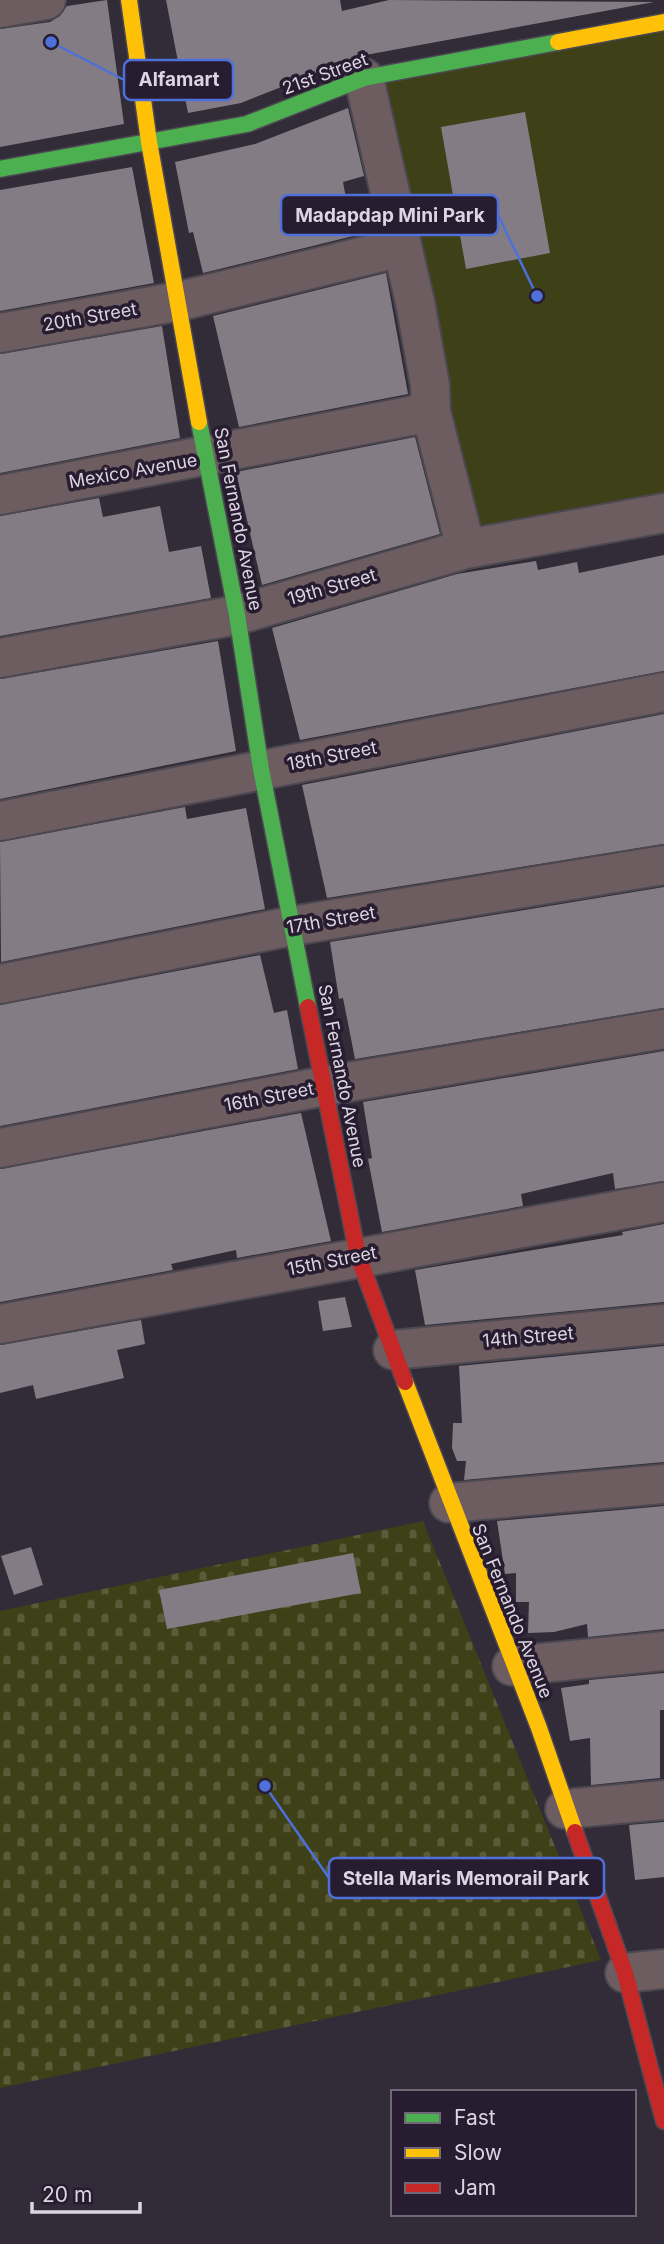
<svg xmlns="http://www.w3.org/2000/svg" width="664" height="2244" viewBox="0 0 664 2244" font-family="Inter,sans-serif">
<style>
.green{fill:#3e4018}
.cemetery{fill:url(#cemetery-stones)}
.building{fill:#847c85}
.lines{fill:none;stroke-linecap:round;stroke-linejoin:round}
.street-casing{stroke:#4c4852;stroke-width:42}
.fast-casing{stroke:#4c4852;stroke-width:19}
.slow-casing{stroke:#4c4852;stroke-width:19}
.jam-casing{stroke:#4c4852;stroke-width:19}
.street{stroke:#6d5c60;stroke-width:38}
.fast{stroke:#4caf50;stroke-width:16}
.slow{stroke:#ffc107;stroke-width:16}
.jam{stroke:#c62828;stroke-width:16}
.labels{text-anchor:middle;stroke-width:7;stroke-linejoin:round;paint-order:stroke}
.street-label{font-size:18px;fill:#dcd5e2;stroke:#281d30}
.leader{fill:none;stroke:#4d70da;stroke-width:2.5}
.callout-dot{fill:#4d70da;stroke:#281d30;stroke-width:2.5}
.callout{fill:#281d30;stroke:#4d70da;stroke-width:2.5}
.callout-label{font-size:19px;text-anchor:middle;font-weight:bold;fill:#dcd5e2}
</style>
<defs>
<pattern id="cemetery-stones" width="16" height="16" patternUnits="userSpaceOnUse" patternTransform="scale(1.75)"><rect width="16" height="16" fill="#3e4018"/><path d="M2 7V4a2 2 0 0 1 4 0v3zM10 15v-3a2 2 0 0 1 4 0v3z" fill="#595b39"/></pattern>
</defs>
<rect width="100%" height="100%" fill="#312c37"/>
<!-- green -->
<path class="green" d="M664 22V511L466 549 364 78Z"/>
<!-- cemetery -->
<path class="cemetery" d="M423 1521 601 1960 0 2088V1611Z"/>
<!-- building -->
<path class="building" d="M107 0 124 124 0 147V29L50 22 60 16 67 6Z
M166 0H340L342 11 389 0 654 2 360 56 241 103 188 113Z
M348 108 364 176 343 182 353 236 203 273 193 232 189 233 175 162 255 144Z
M525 112 550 253 466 269 441 127Z
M132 167 154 283 0 311V190Z
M386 273 408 394 239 427 213 316Z
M162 326 180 438 0 473V354Z
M415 437 440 534 262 585 236 472Z
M99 498 103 517 160 506 169 552 201 546 211 598 0 636V516Z
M664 555V671L300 740 272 628 457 574 536 561 538 570 577 562 579 573Z
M218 641 236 751 0 799V679Z
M664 714V844L327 898 302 785Z
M185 807 187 819 246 808 265 909 1 962 0 842Z
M664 887V1008L355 1059 343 998 339 999 330 942Z
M260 955 274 1013 287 1010 298 1069 0 1126V1005Z
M664 1051V1181L615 1189 613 1173 521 1194 523 1206 382 1232 368 1159 372 1158 363 1102Z
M301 1113 331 1241 237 1258 236 1250 171 1264 173 1270 0 1302V1169Z
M664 1224V1302L425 1325 415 1270 623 1235 622 1232Z
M345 1297 352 1327 323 1331 318 1301Z
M141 1320 145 1344 117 1350 124 1378 36 1399 33 1385 0 1393V1345Z
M664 1346V1462L464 1480 466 1461H457L452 1448 453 1423H462L459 1366Z
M664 1506V1629L588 1637 587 1624 554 1632 528 1633 529 1602H516V1573L505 1574 497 1521Z
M31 1547 43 1585 14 1595 1 1556Z
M353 1553 361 1593 167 1629 159 1590Z
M664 1673V1710H660V1778L591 1785 590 1738 570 1741 561 1688 589 1684V1680Z
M664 1822V1877L635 1880 629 1825Z"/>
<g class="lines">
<defs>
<path id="street" d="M0 8 46 0
M364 78 416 307 430 385 431 412 466 549
M0 333 180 301 402 247
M0 495 431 412
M0 658 237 615 466 549 664 513
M0 821 664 692
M0 984 292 926 664 865
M0 1148 325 1086 664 1029
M0 1324 664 1202
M393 1350 664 1324
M449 1503 664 1484
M512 1666 664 1651
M565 1809 664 1800
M625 1973 664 1969"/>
<path id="fast" d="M0 169 247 124 364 78 558 42
M199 422 237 615 261 769 308 1007"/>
<path id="slow" d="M129 0 149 142 199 422
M558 42 664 22
M405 1382 539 1728 575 1832"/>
<path id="jam" d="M308 1007 358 1256 405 1382
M575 1832 625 1973 664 2121"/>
</defs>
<!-- street casing -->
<use href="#street" class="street-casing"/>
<!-- fast casing -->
<use href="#fast" class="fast-casing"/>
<!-- slow casing -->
<use href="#slow" class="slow-casing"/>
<!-- jam casing -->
<use href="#jam" class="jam-casing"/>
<!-- street -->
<use href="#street" class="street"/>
<!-- fast -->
<use href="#fast" class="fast"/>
<!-- slow -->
<use href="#slow" class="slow"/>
<!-- jam -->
<use href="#jam" class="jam"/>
</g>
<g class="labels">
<!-- street labels -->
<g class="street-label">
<text transform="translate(325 74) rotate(-20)" y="6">21st Street</text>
<text transform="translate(90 317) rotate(-10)" y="6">20th Street</text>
<text transform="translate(133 471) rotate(-10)" y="6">Mexico Avenue</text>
<text transform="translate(238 519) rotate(79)" y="6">San Fernando Avenue</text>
<text transform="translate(332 587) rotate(-16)" y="6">19th Street</text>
<text transform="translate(332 756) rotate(-11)" y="6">18th Street</text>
<text transform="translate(331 920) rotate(-10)" y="6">17th Street</text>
<text transform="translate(342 1076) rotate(79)" y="6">San Fernando Avenue</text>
<text transform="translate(269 1097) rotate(-11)" y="6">16th Street</text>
<text transform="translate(332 1261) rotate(-11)" y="6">15th Street</text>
<text transform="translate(528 1337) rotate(-5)" y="6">14th Street</text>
<text transform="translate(512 1611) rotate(68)" y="6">San Fernando Avenue</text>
</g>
</g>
<!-- callouts -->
<path class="leader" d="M51 42L124 80M537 296L498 215M265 1786L329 1878"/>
<g class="callout-dot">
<circle cx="51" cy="42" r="7"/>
<circle cx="537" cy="296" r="7"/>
<circle cx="265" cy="1786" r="7"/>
</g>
<g class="callout">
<rect x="124" y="60" width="109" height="40" rx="7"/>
<rect x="281" y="195" width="217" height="40" rx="7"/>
<rect x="329" y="1858" width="275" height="40" rx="7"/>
</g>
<g class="callout-label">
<text x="179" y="86">Alfamart</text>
<text x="390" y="222">Madapdap Mini Park</text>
<text x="466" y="1885">Stella Maris Memorail Park</text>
</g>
<!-- legend -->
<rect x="391" y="2090" width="245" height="126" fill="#281d30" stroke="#706777" stroke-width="2"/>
<rect x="405" y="2113" width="35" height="10" fill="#4caf50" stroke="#706777" stroke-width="2"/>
<text x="454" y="2125" font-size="21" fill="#dcd5e2">Fast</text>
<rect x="405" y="2148" width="35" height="10" fill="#ffc107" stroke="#706777" stroke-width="2"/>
<text x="454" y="2160" font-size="21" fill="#dcd5e2">Slow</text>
<rect x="405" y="2183" width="35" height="10" fill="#c62828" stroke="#706777" stroke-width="2"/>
<text x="454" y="2195" font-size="21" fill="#dcd5e2">Jam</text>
<!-- scale -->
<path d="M32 2202v10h108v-10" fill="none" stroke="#dcd5e2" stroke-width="3.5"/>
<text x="42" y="2202" font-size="21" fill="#dcd5e2" stroke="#281d30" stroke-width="5" paint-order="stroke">20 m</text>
</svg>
